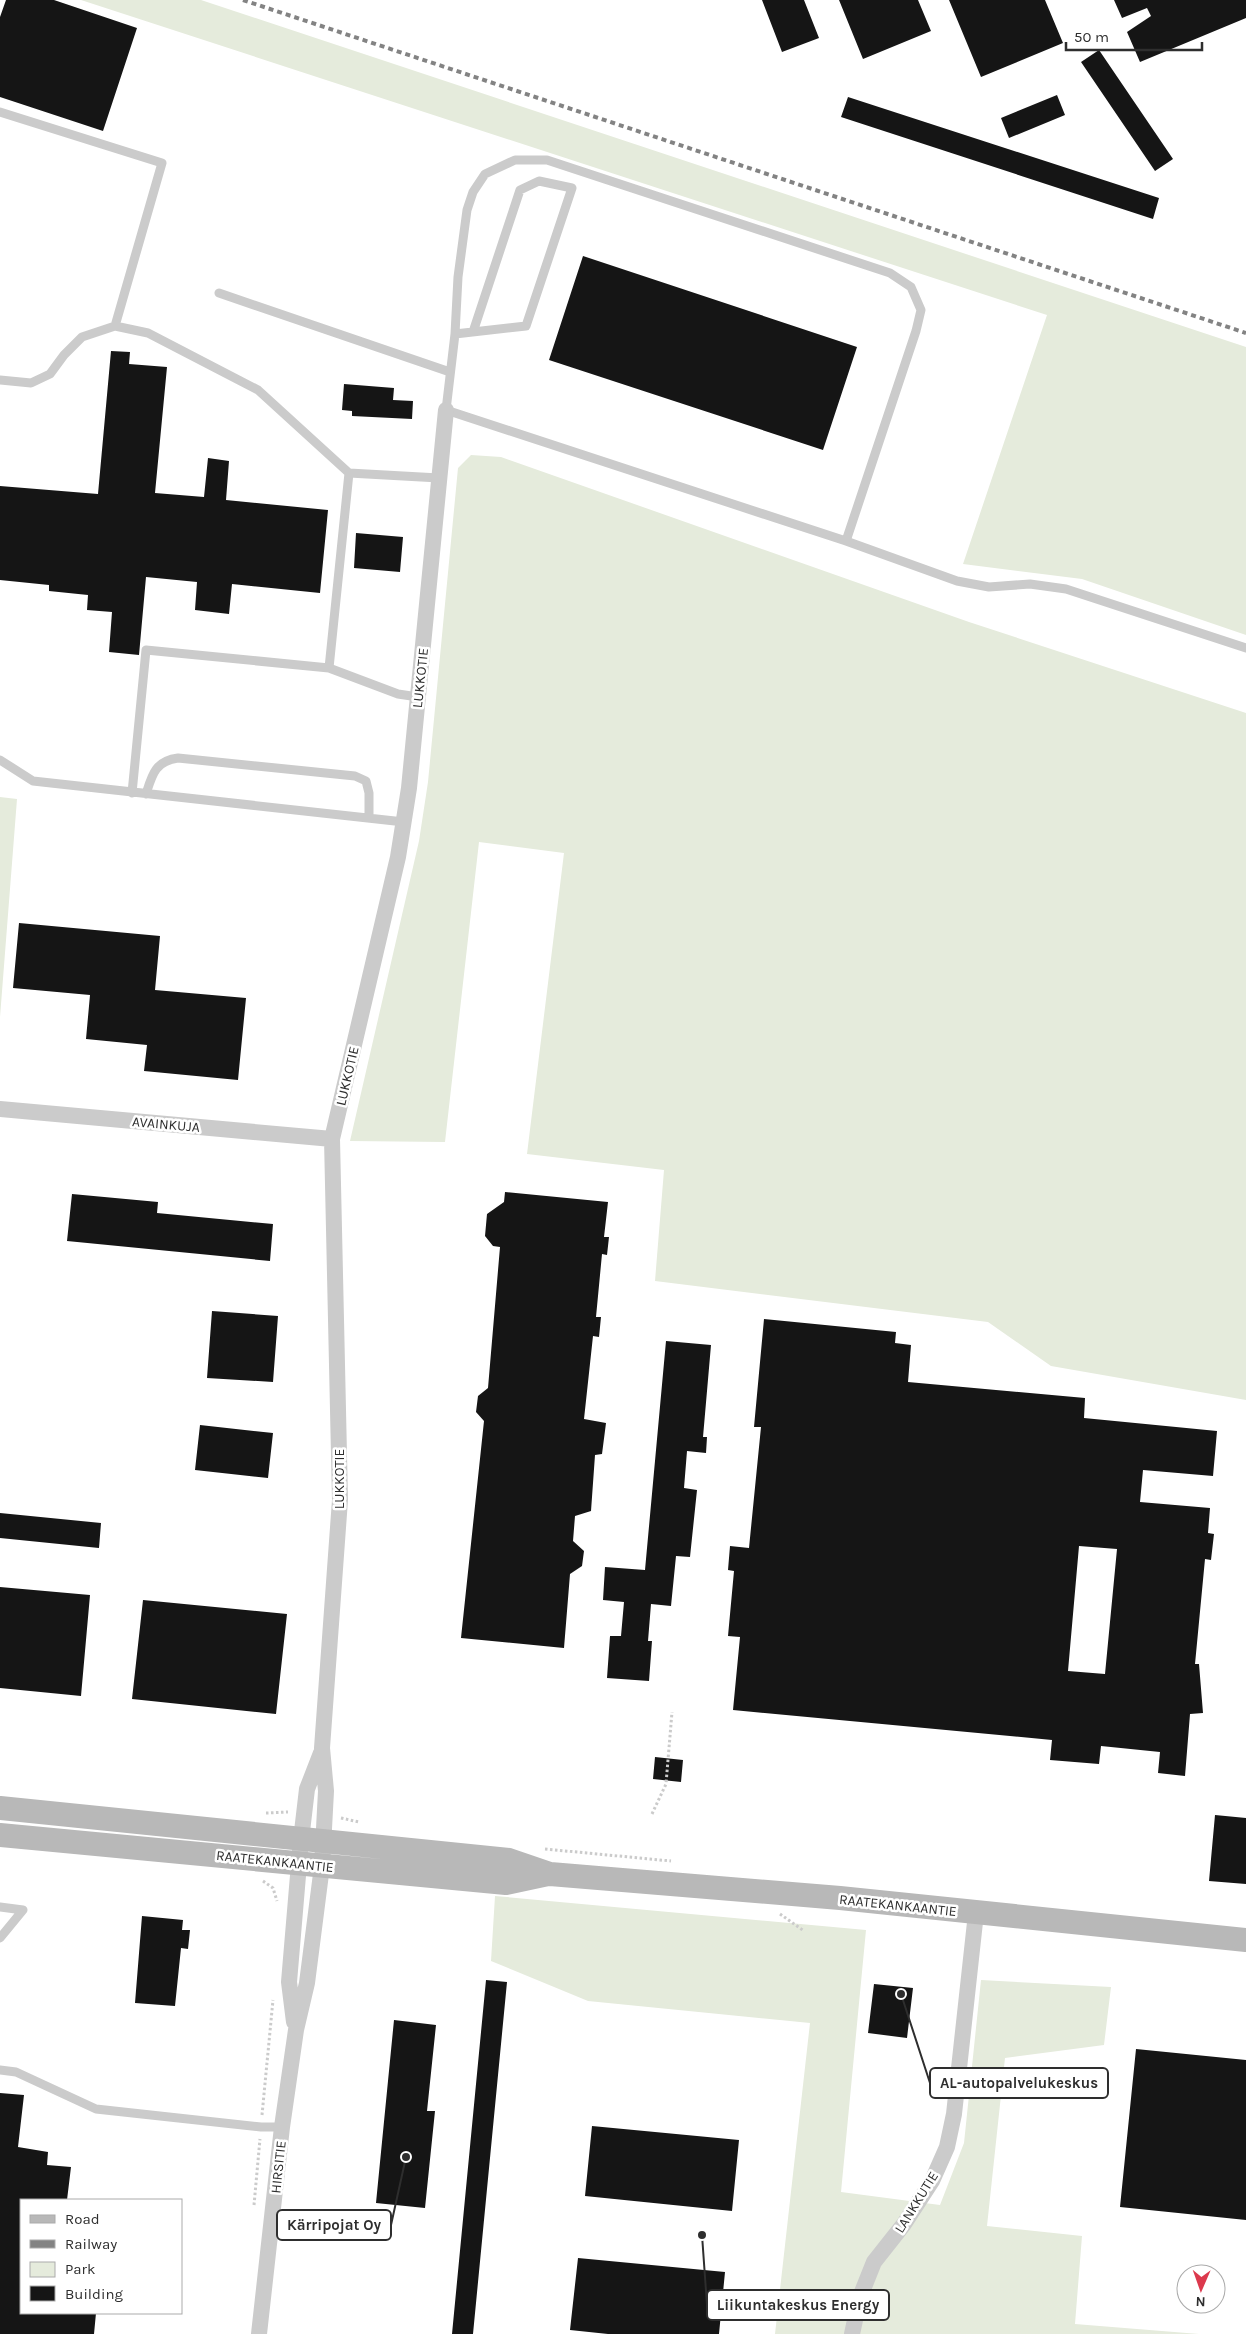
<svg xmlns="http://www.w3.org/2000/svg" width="1246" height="2334" viewBox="0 0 1246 2334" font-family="Karla,sans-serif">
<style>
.green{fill:#e5ebdc}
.building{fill:#151515;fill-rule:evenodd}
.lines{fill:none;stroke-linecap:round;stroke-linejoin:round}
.path{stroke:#cbcbcb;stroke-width:3;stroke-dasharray:2.5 2.5;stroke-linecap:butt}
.lane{stroke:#cbcbcb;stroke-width:9}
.street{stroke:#cbcbcb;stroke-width:16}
.secondary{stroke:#b8b8b8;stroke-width:24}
.rail{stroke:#838383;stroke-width:4;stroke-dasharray:5 4;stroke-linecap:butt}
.labels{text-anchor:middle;stroke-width:5;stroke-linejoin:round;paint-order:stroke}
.street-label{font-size:14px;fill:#2e2e2e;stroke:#fff}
.leader{fill:none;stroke:#2e2e2e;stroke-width:2}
.callout-dot{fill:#2e2e2e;stroke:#fff;stroke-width:2}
.callout{fill:#fff;stroke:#2e2e2e;stroke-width:2}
.callout-label{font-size:15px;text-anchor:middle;font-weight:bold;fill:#2e2e2e}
</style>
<rect width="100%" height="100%" fill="#fff"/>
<!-- green -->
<path class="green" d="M81 0H201L1246 347V635L1082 579 963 564 1047 315Z
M471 455 501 457 969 622 1246 713V1400L1051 1366 988 1322 655 1281 664 1170 527 1154 564 853 479 842 445 1142 350 1141 419 841 428 782 458 468Z
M0 797 17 799 0 1017Z
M495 1896 866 1930 841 2192 940 2205 964 2143 981 1980 1111 1987 1104 2045 1005 2058 987 2226 1082 2236 1075 2324 1199 2334H775L810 2023 588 2001 491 1961Z"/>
<!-- building -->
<path class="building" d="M6 0H54L137 28 103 131 0 97V17Z
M762 0H804L819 38 782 52Z
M839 0H918L931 31 863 59Z
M949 0H1045L1063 43 981 77Z
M1114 0H1246V18L1140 62 1127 32 1151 16 1147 8 1122 18Z
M1099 50 1173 159 1155 171 1081 62Z
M1057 95 1065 115 1009 138 1001 118Z
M848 97 1159 198 1153 219 841 117Z
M583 256 857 347 823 450 549 360Z
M111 351 130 352 129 364 167 367 155 493 204 497 208 458 229 461 226 500 328 510 320 593 232 584 229 614 195 610 197 582 146 577 139 655 109 652 112 612 87 610 88 595 49 591V585L0 580V486L98 494Z
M344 384 394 388 393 400 413 401 412 419 352 416V411L342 410Z
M356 533 403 537 400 572 354 568Z
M19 923 160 936 155 990 246 998 238 1080 144 1071 147 1045 86 1039 90 995 13 988Z
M505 1192 608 1202 604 1237H609L607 1255 602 1254 596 1317H601L599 1337 593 1336 584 1419 606 1423 602 1454 595 1455 591 1511 575 1516 573 1541 584 1551 582 1566 570 1574 564 1648 461 1638 484 1421 476 1412 478 1396 488 1388 500 1247 493 1246 485 1236 487 1214 504 1202Z
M72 1194 158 1202 157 1213 273 1224 270 1261 67 1241Z
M212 1311 278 1316 273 1382 207 1378Z
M764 1319 896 1332 895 1343 911 1345 908 1382 1085 1398 1084 1418 1217 1431 1213 1476 1143 1470 1140 1502 1210 1508 1208 1533 1214 1534 1211 1560 1205 1559 1195 1664H1199L1203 1713 1190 1714 1185 1776 1158 1773 1160 1752 1101 1746 1099 1764 1050 1760 1052 1740 733 1710 740 1637 728 1636 734 1571 728 1570 730 1546 749 1548 761 1427H754ZM1079 1546 1117 1549 1105 1674 1068 1671Z
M666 1341 711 1345 703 1437H707L706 1453 687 1451 684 1488 697 1490 690 1557 676 1556 671 1606 651 1604 648 1641H652L649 1681 607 1678 610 1636H621L624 1602 603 1600 605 1567 645 1570Z
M200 1425 273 1433 268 1478 195 1470Z
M0 1513 101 1523 99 1548 0 1538Z
M0 1587 90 1595 81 1696 0 1688Z
M143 1600 287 1614 276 1714 132 1699Z
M655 1757 683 1760 681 1782 653 1779Z
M1215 1815 1246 1818V1884L1209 1881Z
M142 1916 183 1920 182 1930H190L188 1949 181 1948 175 2006 135 2003Z
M486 1980 507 1982 473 2334H452Z
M874 1984 913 1988 907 2038 868 2033Z
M394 2020 436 2025 427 2111H435L425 2208 376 2203Z
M1136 2049 1246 2060V2220L1120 2207Z
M0 2093 24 2095 18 2147 48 2152 47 2165 71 2167 67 2200H21V2313H96L94 2334H0Z
M592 2126 739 2140 732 2211 585 2196Z
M578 2258 725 2272 719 2334H608L570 2330Z"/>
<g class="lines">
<!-- path -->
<path class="path" d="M266 1813 288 1812
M652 1814 666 1784 672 1712
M341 1818 359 1822
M545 1849 671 1861
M263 1881 273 1888 277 1901
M780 1914 804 1931
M262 2115 273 2000
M254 2205 260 2139"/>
<!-- lane -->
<path class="lane" d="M0 112 162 163 115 326
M219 293 450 372
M455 334 526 326 572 188 539 181 520 190 473 332
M0 380 31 383 50 374 64 355 82 337 115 326 148 333 258 390 349 473 439 478
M846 541 916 331 921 310 911 287 890 273 547 160H515L485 174 473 192 467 210 458 277 455 334 446 410 846 541 957 581 989 587 1030 584 1066 589 1246 648
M329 668 398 694 418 697
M0 760 33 781 404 822
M132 793 146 650 329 668 349 473
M146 794C152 775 155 761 178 758L355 776 366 781 369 793V818
M0 1907 23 1910
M0 1938 23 1910
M0 2070 16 2072 96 2109 261 2127H282"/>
<!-- street -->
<path class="street" d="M0 1109 332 1139
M294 2022 289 1982 301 1840 307 1789 321 1753
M259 2334 282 2127 296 2030 307 1983 322 1866 326 1791 322 1748 340 1500 332 1139 398 857 409 788 446 410
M852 2334 860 2297 874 2262 904 2224 932 2181 947 2147 954 2114 976 1913"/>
<!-- secondary -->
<path class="secondary" d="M0 1808 509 1860 550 1874 840 1898 1246 1940
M0 1835 506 1883 548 1874"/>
<!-- rail -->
<path class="rail" d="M243 0 1246 333"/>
</g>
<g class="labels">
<!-- street labels -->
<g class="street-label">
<text transform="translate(420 678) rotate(-84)" y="5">LUKKOTIE</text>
<text transform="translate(347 1076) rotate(-77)" y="5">LUKKOTIE</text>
<text transform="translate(166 1124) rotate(5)" y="5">AVAINKUJA</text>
<text transform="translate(339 1479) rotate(-90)" y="5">LUKKOTIE</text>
<text transform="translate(275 1861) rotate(6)" y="5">RAATEKANKAANTIE</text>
<text transform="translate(898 1905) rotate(6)" y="5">RAATEKANKAANTIE</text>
<text transform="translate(278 2167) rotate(-84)" y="5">HIRSITIE</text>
<text transform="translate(916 2202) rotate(-58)" y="5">LANKKUTIE</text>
</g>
</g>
<!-- callouts -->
<path class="leader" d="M901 1994L930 2083M406 2157L391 2225M702 2235L707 2305"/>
<g class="callout-dot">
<circle cx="901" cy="1994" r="5"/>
<circle cx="406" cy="2157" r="5"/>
<circle cx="702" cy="2235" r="5"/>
</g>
<g class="callout">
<rect x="930" y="2068" width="178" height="30" rx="5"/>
<rect x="277" y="2210" width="114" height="30" rx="5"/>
<rect x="707" y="2290" width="182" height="30" rx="5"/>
</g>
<g class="callout-label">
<text x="1019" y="2088">AL-autopalvelukeskus</text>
<text x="334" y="2230">Kärripojat Oy</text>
<text x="798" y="2310">Liikuntakeskus Energy</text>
</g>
<!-- legend -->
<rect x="20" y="2199" width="162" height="115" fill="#ffffff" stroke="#ababab"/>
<rect x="30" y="2215" width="25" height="8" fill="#b8b8b8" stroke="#ababab"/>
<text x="65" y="2224" font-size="15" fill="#2e2e2e">Road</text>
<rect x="30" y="2240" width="25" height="8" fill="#838383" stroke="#ababab"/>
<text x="65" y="2249" font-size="15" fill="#2e2e2e">Railway</text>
<rect x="30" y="2262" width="25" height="15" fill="#e5ebdc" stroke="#ababab"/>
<text x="65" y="2274" font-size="15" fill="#2e2e2e">Park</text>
<rect x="30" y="2286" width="25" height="15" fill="#151515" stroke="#ababab"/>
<text x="65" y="2299" font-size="15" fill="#2e2e2e">Building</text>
<!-- north arrow -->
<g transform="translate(1201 2289) rotate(182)"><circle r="24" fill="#ffffff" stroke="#ababab"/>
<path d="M0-4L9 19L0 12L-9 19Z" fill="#dc394d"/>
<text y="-8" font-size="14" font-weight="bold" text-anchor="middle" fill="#2e2e2e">N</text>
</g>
<!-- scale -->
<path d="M1066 42v8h136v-8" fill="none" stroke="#2e2e2e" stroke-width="2.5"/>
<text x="1074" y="42" font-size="15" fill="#2e2e2e" stroke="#ffffff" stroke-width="4" paint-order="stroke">50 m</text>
</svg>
